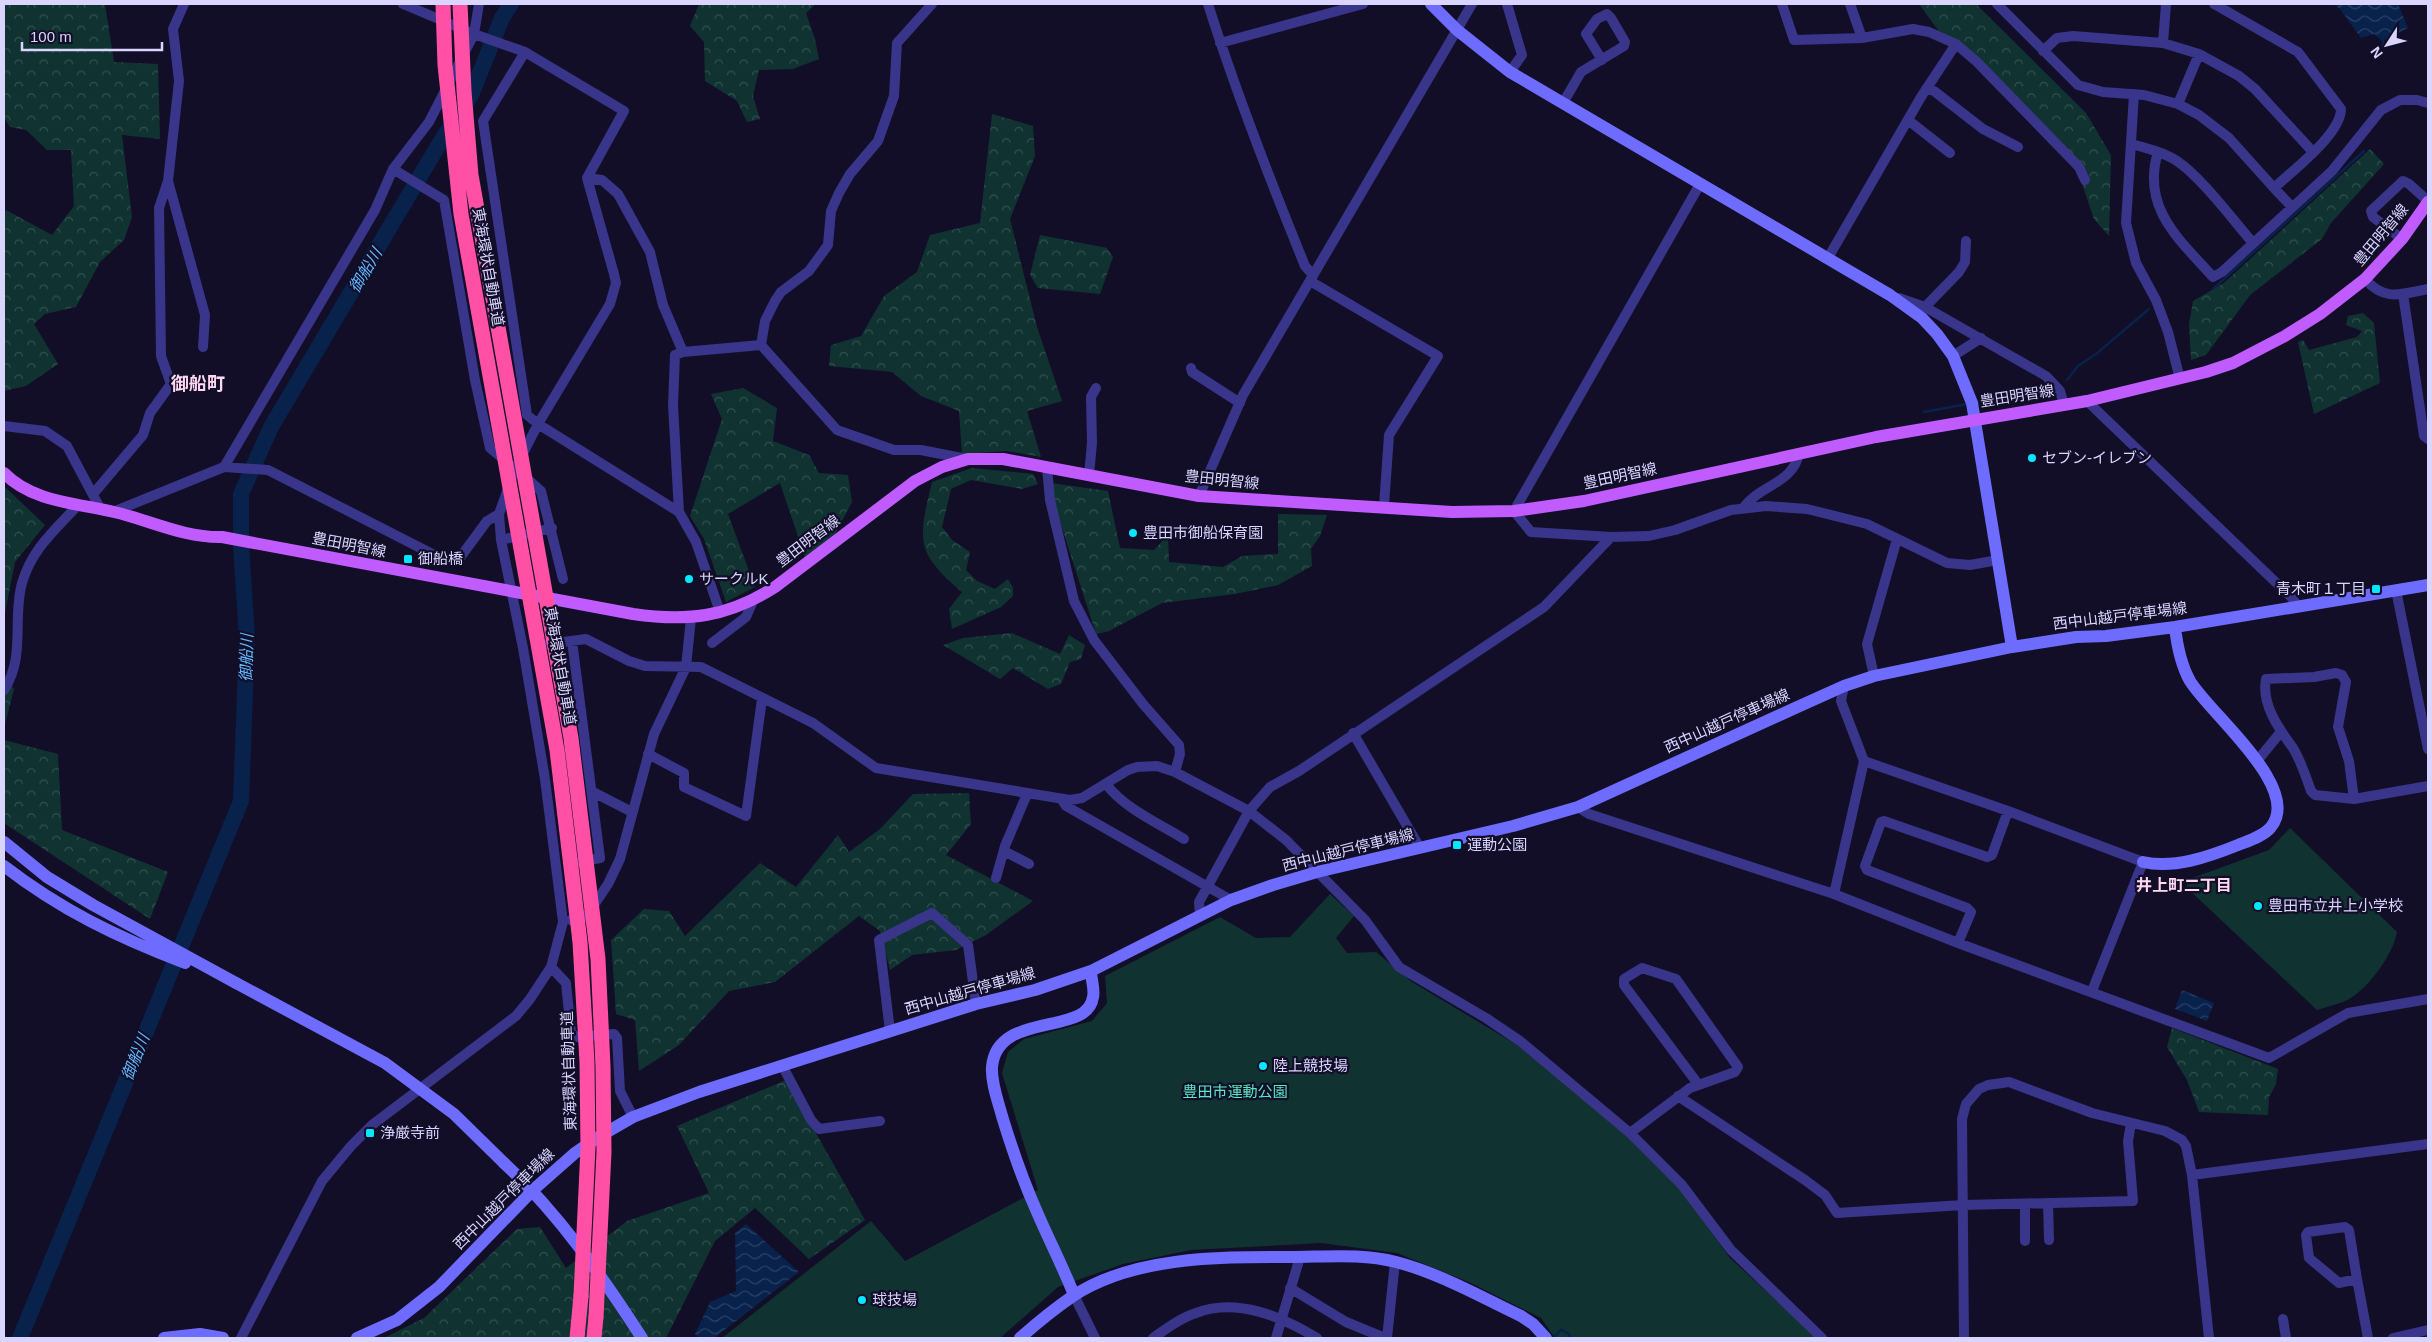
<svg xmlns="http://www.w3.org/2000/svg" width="2432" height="1342" viewBox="0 0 2432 1342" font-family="Arial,'Noto Sans JP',sans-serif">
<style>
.forest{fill:url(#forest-crowns)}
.green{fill:#103331}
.water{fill:url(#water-waves)}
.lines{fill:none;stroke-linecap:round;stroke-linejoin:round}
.stream{stroke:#08224c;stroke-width:2.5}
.river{stroke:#08224c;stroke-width:16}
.street{stroke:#38358a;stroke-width:10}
.secondary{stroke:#6e6cff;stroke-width:12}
.primary{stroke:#c05cff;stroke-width:12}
.highway{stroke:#ff50a6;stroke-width:15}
.secondary-bridge{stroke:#6e6cff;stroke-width:12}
.highway-bridge{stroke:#ff50a6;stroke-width:15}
.poi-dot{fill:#01e8ff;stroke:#120e28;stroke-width:2}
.labels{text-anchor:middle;stroke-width:4.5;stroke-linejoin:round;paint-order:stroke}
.street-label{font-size:15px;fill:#d9d5ff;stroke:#120e28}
.poi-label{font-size:15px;fill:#d9d5ff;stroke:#120e28;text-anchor:start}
.park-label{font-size:15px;fill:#57e8c2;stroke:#120e28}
.water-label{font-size:16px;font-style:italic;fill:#63b8ff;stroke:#120e28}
.neighbourhood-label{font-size:16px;font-weight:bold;fill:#ffd7f1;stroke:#120e28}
.quarter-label{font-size:18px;font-weight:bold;fill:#ffd7f1;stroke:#120e28}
</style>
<defs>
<pattern id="forest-crowns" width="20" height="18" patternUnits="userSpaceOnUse" patternTransform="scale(1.25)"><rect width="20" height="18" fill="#103331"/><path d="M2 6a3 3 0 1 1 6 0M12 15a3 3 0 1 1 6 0" fill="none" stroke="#325050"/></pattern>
<pattern id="water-waves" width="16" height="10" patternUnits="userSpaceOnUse" patternTransform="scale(1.25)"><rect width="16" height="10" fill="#08224c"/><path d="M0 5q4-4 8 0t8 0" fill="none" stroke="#2b4167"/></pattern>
</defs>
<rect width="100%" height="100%" fill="#120e28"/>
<!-- forest -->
<path class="forest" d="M4 4H105L114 62 158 64 160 139 122 135 132 217 124 240 100 262 76 307 45 314 34 324 58 364 26 386 4 391V212L6 210 52 235 74 206 71 150H47L26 130 10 127 4 118Z
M699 4H816L806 13 815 39 819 59 793 69 759 70 753 96 760 119 747 122 737 101 705 81 704 42 690 26Z
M1919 4H1976L2086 113 2111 155 2109 236 2094 219 2075 163 1987 69 1938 30Z
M992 114 1033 126 1035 156 1010 219 1037 327 1062 401 1027 411 1041 457 1007 451 962 454 959 411 921 396 892 372 829 366 831 345 861 336 884 296 917 272 930 235 980 223Z
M2370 149 2384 164 2331 223 2322 239 2250 295 2206 355 2191 360 2189 324 2193 301 2224 283Z
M1040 235 1107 248 1113 257 1100 294 1038 288 1030 275Z
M2363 313 2374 323 2380 383 2314 414 2298 342 2303 340 2309 350 2357 337 2362 331 2346 325 2348 316Z
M743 388 777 408 773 441 809 455 819 473 848 475 852 502 835 534 805 557 780 483 728 514 755 587 726 602 704 539 690 516 722 419 711 394Z
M972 468 1033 474 1038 484 1022 489 971 480 951 489 942 527 952 540 970 552 966 570 977 581 995 589 1008 579 1013 588V596L1001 607 952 629 949 609 962 592C948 580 928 563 924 544 920 525 928 501 932 482Z
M1051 483 1108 491 1120 548 1154 550 1168 535 1169 562 1223 567 1242 556 1278 554V514L1327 515 1320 536 1311 549 1312 566 1278 585 1235 594 1162 603 1109 631 1096 634 1054 503Z
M4 486 45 525 15 562 4 618Z
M1012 633 1060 654 1069 635 1085 645 1081 659 1070 662 1061 684 1048 689 1013 668 1000 679 943 645 963 638Z
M4 674 14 689 4 728Z
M4 740 58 754 62 830 168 872 150 919 4 823Z
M969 793 971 824 946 855 1033 901 986 935 956 950 912 955 890 970 880 931 859 916 775 982 729 991 679 1045 639 1071 635 1020 616 1014 611 940 644 909 669 911 685 936 760 863 796 887 838 835 849 852 880 829 913 794Z
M2172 1028 2278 1069 2276 1084 2269 1097 2268 1115 2199 1112 2187 1080 2167 1047Z
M786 1080 865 1220 809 1259 755 1208 715 1241 666 1338H384L424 1318 517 1229 540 1227 566 1268 627 1221 709 1193 677 1126Z"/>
<!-- green -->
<path class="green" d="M2290 828 2397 932C2393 955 2366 993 2343 1002 2335 1005 2326 1007 2317 1010L2187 888V880L2269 850Z
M1330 894 1354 916 1336 938 1347 953 1376 952 1412 982 1517 1045 1632 1137 1685 1195 1729 1257 1817 1338H1555L1541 1318 1471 1283 1397 1253 1321 1243 1191 1250 1123 1264 1058 1287 1000 1338H722L871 1221 905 1261 1038 1190 1002 1073 1008 1052 1024 1039 1092 1021 1107 1003 1105 976 1220 917 1256 938 1290 937Z"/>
<!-- water -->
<path class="water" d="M2333 4H2398L2408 28 2382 41 2374 34 2361 38 2340 9Z
M2182 990 2214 1003 2207 1021 2175 1009Z
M746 1224 799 1272 714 1338H699L695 1334 710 1302 736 1291 735 1233Z"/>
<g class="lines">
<!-- stream -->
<path class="stream" d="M2383 51V38
M2213 289 2364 151
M2067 380 2078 366 2096 354 2149 309
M1975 403 2044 392
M1924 412 1967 404
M1553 1338 1561 1330 1568 1333 1571 1338"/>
<!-- river -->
<path class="river" d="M20 1338 241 801 247 638 241 545V494L271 427 441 141 471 95 502 18 511 4"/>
<!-- street -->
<path class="street" d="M932 4 897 43 894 96 878 141 850 174 839 193 831 211 828 245 809 271 781 292 775 301 765 321 761 345 837 430 894 450H921L967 459
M1208 4C1236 93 1270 180 1305 266L1312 274
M1507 4 1522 55 1510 72
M1782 4 1794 40 1862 38 1913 29 1929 32 1956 44 1977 62 2079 167 2085 180
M1850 4 1862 38
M1997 4 2078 85 2103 92 2144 95 2178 104 2199 115 2229 138 2274 188C2293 170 2341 134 2341 109L2298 52 2214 4
M1220 43 1363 4
M2163 43 2166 4
M2043 51 2057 38 2073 36 2163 43 2199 54 2239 76 2255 89 2313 152
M525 52 483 121 527 415 538 424 679 512
M1926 89 1934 91 1983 129 2018 147
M2134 94 2126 223 2136 263 2156 300 2168 332 2180 379
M1563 103 1581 72 1624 46 1625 42 1611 18 1607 14 1597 19 1586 34 1602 60
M2178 104 2199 54
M1908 120 1950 153
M2131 144C2146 148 2163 152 2177 161 2201 177 2233 220 2253 243
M2158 152C2141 208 2179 239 2213 277L2222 272 2332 171 2381 110 2400 100H2417L2428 103
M393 169 444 200 475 380 490 448 507 462
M587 178 602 180 618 194 650 252 663 305 683 352
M168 181 205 315 203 347
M1700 184 1514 511 1531 532 1611 537 1649 536 1675 530 1731 510 1766 506 1807 509 1867 524 1947 563 1970 565 1998 560
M2274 188 2292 207
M2402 239 2373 217 2371 211 2403 181 2409 184 2428 201
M1828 258 1921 97 1956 44
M2365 279C2385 302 2401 294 2428 289
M1310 281 1438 356 1389 435 1384 506
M2403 294 2424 436 2428 439
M1899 298 1925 307 2046 376 2060 391 2064 405
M1925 307 1959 272 1965 262 1966 241
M1953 356 1981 338
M1191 368 1192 372 1240 403
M2087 401 2291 597 2299 607
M4 426 45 431 67 446 101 510
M224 467 375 210 393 169 429 122 474 34 479 4
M1047 468 1050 500 1074 601 1094 640 1143 704 1179 745 1180 754 1175 772
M1089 475 1092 443 1091 397 1096 388
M524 476 541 491 563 579
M94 493 143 435 150 413 171 384 161 356 159 208 168 181 179 81 173 29 184 4
M1199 496 1243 395 1472 4
M1743 508C1761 484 1793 484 1799 453
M113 512 224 467 268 470 444 560 459 559 487 521 499 514
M501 540 552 528
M2396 590 2428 749
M720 612 696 542 679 512 673 405 675 355 683 352 761 345
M572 641 600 858 580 862
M712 643 746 617 753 601
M548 644 586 639 629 661 645 666 701 667 813 723 876 768 1070 800 1082 798 1128 770 1137 767 1157 766 1175 772 1249 811 1286 840 1365 920 1399 967 1486 1018 1520 1041 1630 1133 1682 1185 1731 1250 1822 1338
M1874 676 1867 644 1897 539
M4 690C26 656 12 619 22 583 32 549 54 531 77 506
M1353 733 1420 848
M648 754 684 773V787L746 816 762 699
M1864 761 2008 811 2143 862 2092 991
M2257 761 2280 733
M1106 784C1125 809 1158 823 1184 839
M593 792 632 812
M2354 799 2349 761 2338 727 2346 682 2342 675 2336 673 2314 677 2266 679C2261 704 2279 729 2293 748 2301 761 2306 777 2311 791L2315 795 2354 799 2428 786
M1062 800 1066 806 1231 900
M1578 807 1589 814 1834 894 1958 943 2269 1058 2348 1013 2428 999
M1004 851 1029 864
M996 878 1005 846 1027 794
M1834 894 1864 761 1841 701 1844 686
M1200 915 1199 902 1249 811 1270 787 1299 771 1544 607 1611 537
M571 920 586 917 608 884 620 859 654 734 686 667 691 618
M1958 943 1971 912 1967 908 1867 870 1865 866 1881 822 1884 821 1987 857 1992 855 2008 811
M551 967 566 983 571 1033 576 1037 614 1034 617 1038 620 1091 633 1117
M890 1031 879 940 932 913 968 945 976 1004
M782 1065 811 1120 819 1129 880 1121
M1678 1096 1805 1180 1825 1195 1837 1213 1963 1205 2133 1201 2128 1141 2131 1123
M1630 1133 1690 1088 1735 1072 1738 1067 1676 979 1642 968 1624 979V985L1698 1084
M2192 1175 2428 1144
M2048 1203 2049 1240
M2025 1204V1241
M2345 1227 2349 1230 2357 1279 2339 1283 2309 1258 2306 1235 2308 1232Z
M2357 1279 2368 1338
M1290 1288 1346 1322 1385 1338
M1074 1295 1095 1338
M2283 1319 2286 1338
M241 1338 322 1181 351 1146 372 1125 516 1016 530 999 551 967 563 922 545 779 523 648 501 540 499 514 515 469 538 424 610 304 616 283 614 274 587 178 624 111 525 52 474 34 403 4
M1153 1338C1166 1329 1180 1318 1196 1313 1237 1297 1282 1317 1317 1338
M1276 1338 1300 1257
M1387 1338 1395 1262
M1964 1338 1962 1119 1966 1104 1979 1089 1988 1085 2009 1082 2092 1113 2165 1131 2182 1140 2186 1146 2192 1175 2209 1338
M2393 1338 2428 1330"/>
<!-- secondary -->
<path class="secondary" d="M1431 4 1457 30 1510 72 1890 295 1922 318 1937 334 1953 356 1972 403 2012 647
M4 842 47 877 93 905 236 983
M2143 862C2174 869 2208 857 2238 845 2248 841 2264 836 2271 827 2303 788 2210 714 2190 681 2181 665 2177 645 2175 627
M4 866C61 910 117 937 185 963
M504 1163C558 1213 602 1276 642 1338
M1074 1295C1063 1267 1049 1240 1037 1212 1023 1181 1012 1149 1002 1116 998 1101 991 1083 992 1067 997 1010 1088 1037 1093 997 1095 990 1091 979 1091 971
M164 1338 200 1334 223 1338
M357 1338 397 1320 439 1287 533 1190 575 1153 600 1136 633 1117 699 1092 976 1004 1035 990 1091 971 1231 900 1273 885 1317 872 1513 826 1578 807 1793 709 1844 686 1874 676 2012 647 2076 637 2106 636 2175 627 2428 585
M1020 1338C1037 1323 1054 1309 1073 1296 1134 1256 1220 1257 1290 1257 1325 1257 1362 1253 1396 1262 1439 1273 1481 1297 1521 1316L1533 1324 1546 1338"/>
<!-- primary -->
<path class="primary" d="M4 473C32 502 76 503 114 512 149 520 184 538 222 537L633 614C688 622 728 617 775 587L915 481 942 467 968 459H1003L1199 496 1452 512 1514 511 1584 501 1876 437 2087 401 2206 372 2233 363 2285 336 2320 314 2365 279 2402 239 2428 202"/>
<!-- highway -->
<path class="highway" d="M577 1338 581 1296
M594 1338 596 1317"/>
<!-- secondary-bridge -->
<path class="secondary-bridge" d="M236 983 385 1063 454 1114 504 1163"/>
<!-- highway-bridge -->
<path class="highway-bridge" d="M443 4 445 65 461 214 557 750 580 942 587 1062 588 1148 581 1296
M460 4 464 91 471 175 571 738 598 959 603 1066 604 1152 596 1317"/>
</g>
<!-- markers -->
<g class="poi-dot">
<circle cx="2032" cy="458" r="5"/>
<circle cx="1133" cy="533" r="5"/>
<rect x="403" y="554" width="10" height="10" rx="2.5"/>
<circle cx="689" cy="579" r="5"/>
<rect x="2371" y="584" width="10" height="10" rx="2.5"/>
<rect x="1452" y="840" width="10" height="10" rx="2.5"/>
<circle cx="2258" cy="906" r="5"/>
<circle cx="1263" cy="1066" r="5"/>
<rect x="365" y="1128" width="10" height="10" rx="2.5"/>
<circle cx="862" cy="1300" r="5"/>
</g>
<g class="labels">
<!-- street labels -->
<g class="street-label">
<text transform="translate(2381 235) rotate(-50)" y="5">豊田明智線</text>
<text transform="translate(488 267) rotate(80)" y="5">東海環状自動車道</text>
<text transform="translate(2017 396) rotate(-9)" y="5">豊田明智線</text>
<text transform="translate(1620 476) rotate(-12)" y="5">豊田明智線</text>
<text transform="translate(1222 480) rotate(6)" y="5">豊田明智線</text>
<text transform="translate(808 541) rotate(-37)" y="5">豊田明智線</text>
<text transform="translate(349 545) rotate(11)" y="5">豊田明智線</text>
<text transform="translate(2120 616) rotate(-7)" y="5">西中山越戸停車場線</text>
<text transform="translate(560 666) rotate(80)" y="5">東海環状自動車道</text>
<text transform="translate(1727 721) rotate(-24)" y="5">西中山越戸停車場線</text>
<text transform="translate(1348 850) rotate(-14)" y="5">西中山越戸停車場線</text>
<text transform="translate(970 991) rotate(-16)" y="5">西中山越戸停車場線</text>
<text transform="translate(569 1071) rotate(-92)" y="5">東海環状自動車道</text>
<text transform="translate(504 1199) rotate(-45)" y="5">西中山越戸停車場線</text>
</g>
<!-- poi labels -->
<g class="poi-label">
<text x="2042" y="463">セブン-イレブン</text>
<text x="1143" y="538">豊田市御船保育園</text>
<text x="418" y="564">御船橋</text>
<text x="699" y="584">サークルK</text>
<text x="2366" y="594" text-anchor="end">青木町１丁目</text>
<text x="1467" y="850">運動公園</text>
<text x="2268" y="911">豊田市立井上小学校</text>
<text x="1273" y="1071">陸上競技場</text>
<text x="380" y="1138">浄厳寺前</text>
<text x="872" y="1305">球技場</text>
</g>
<!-- park labels -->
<g class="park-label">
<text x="1235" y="1097">豊田市運動公園</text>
</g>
<!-- water labels -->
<g class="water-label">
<text transform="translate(365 270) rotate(-59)" y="6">御船川</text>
<text transform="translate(246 658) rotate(-89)" y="6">御船川</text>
<text transform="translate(135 1057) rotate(-68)" y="6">御船川</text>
</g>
<!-- neighbourhood labels -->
<g class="neighbourhood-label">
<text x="2184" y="891">井上町二丁目</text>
</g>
<!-- quarter labels -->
<g class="quarter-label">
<text x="198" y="390">御船町</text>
</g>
</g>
<!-- border -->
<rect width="2432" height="1342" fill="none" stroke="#d9d5ff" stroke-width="10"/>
<!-- north arrow -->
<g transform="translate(2387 45) rotate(234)" stroke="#120e28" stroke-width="4" paint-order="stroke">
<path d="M0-4L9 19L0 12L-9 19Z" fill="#d9d5ff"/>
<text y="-8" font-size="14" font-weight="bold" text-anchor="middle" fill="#d9d5ff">N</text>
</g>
<!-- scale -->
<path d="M22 42v8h140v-8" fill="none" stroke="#d9d5ff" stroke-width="2.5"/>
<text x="30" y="42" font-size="15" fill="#d9d5ff" stroke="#120e28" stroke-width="4" paint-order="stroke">100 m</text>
</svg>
